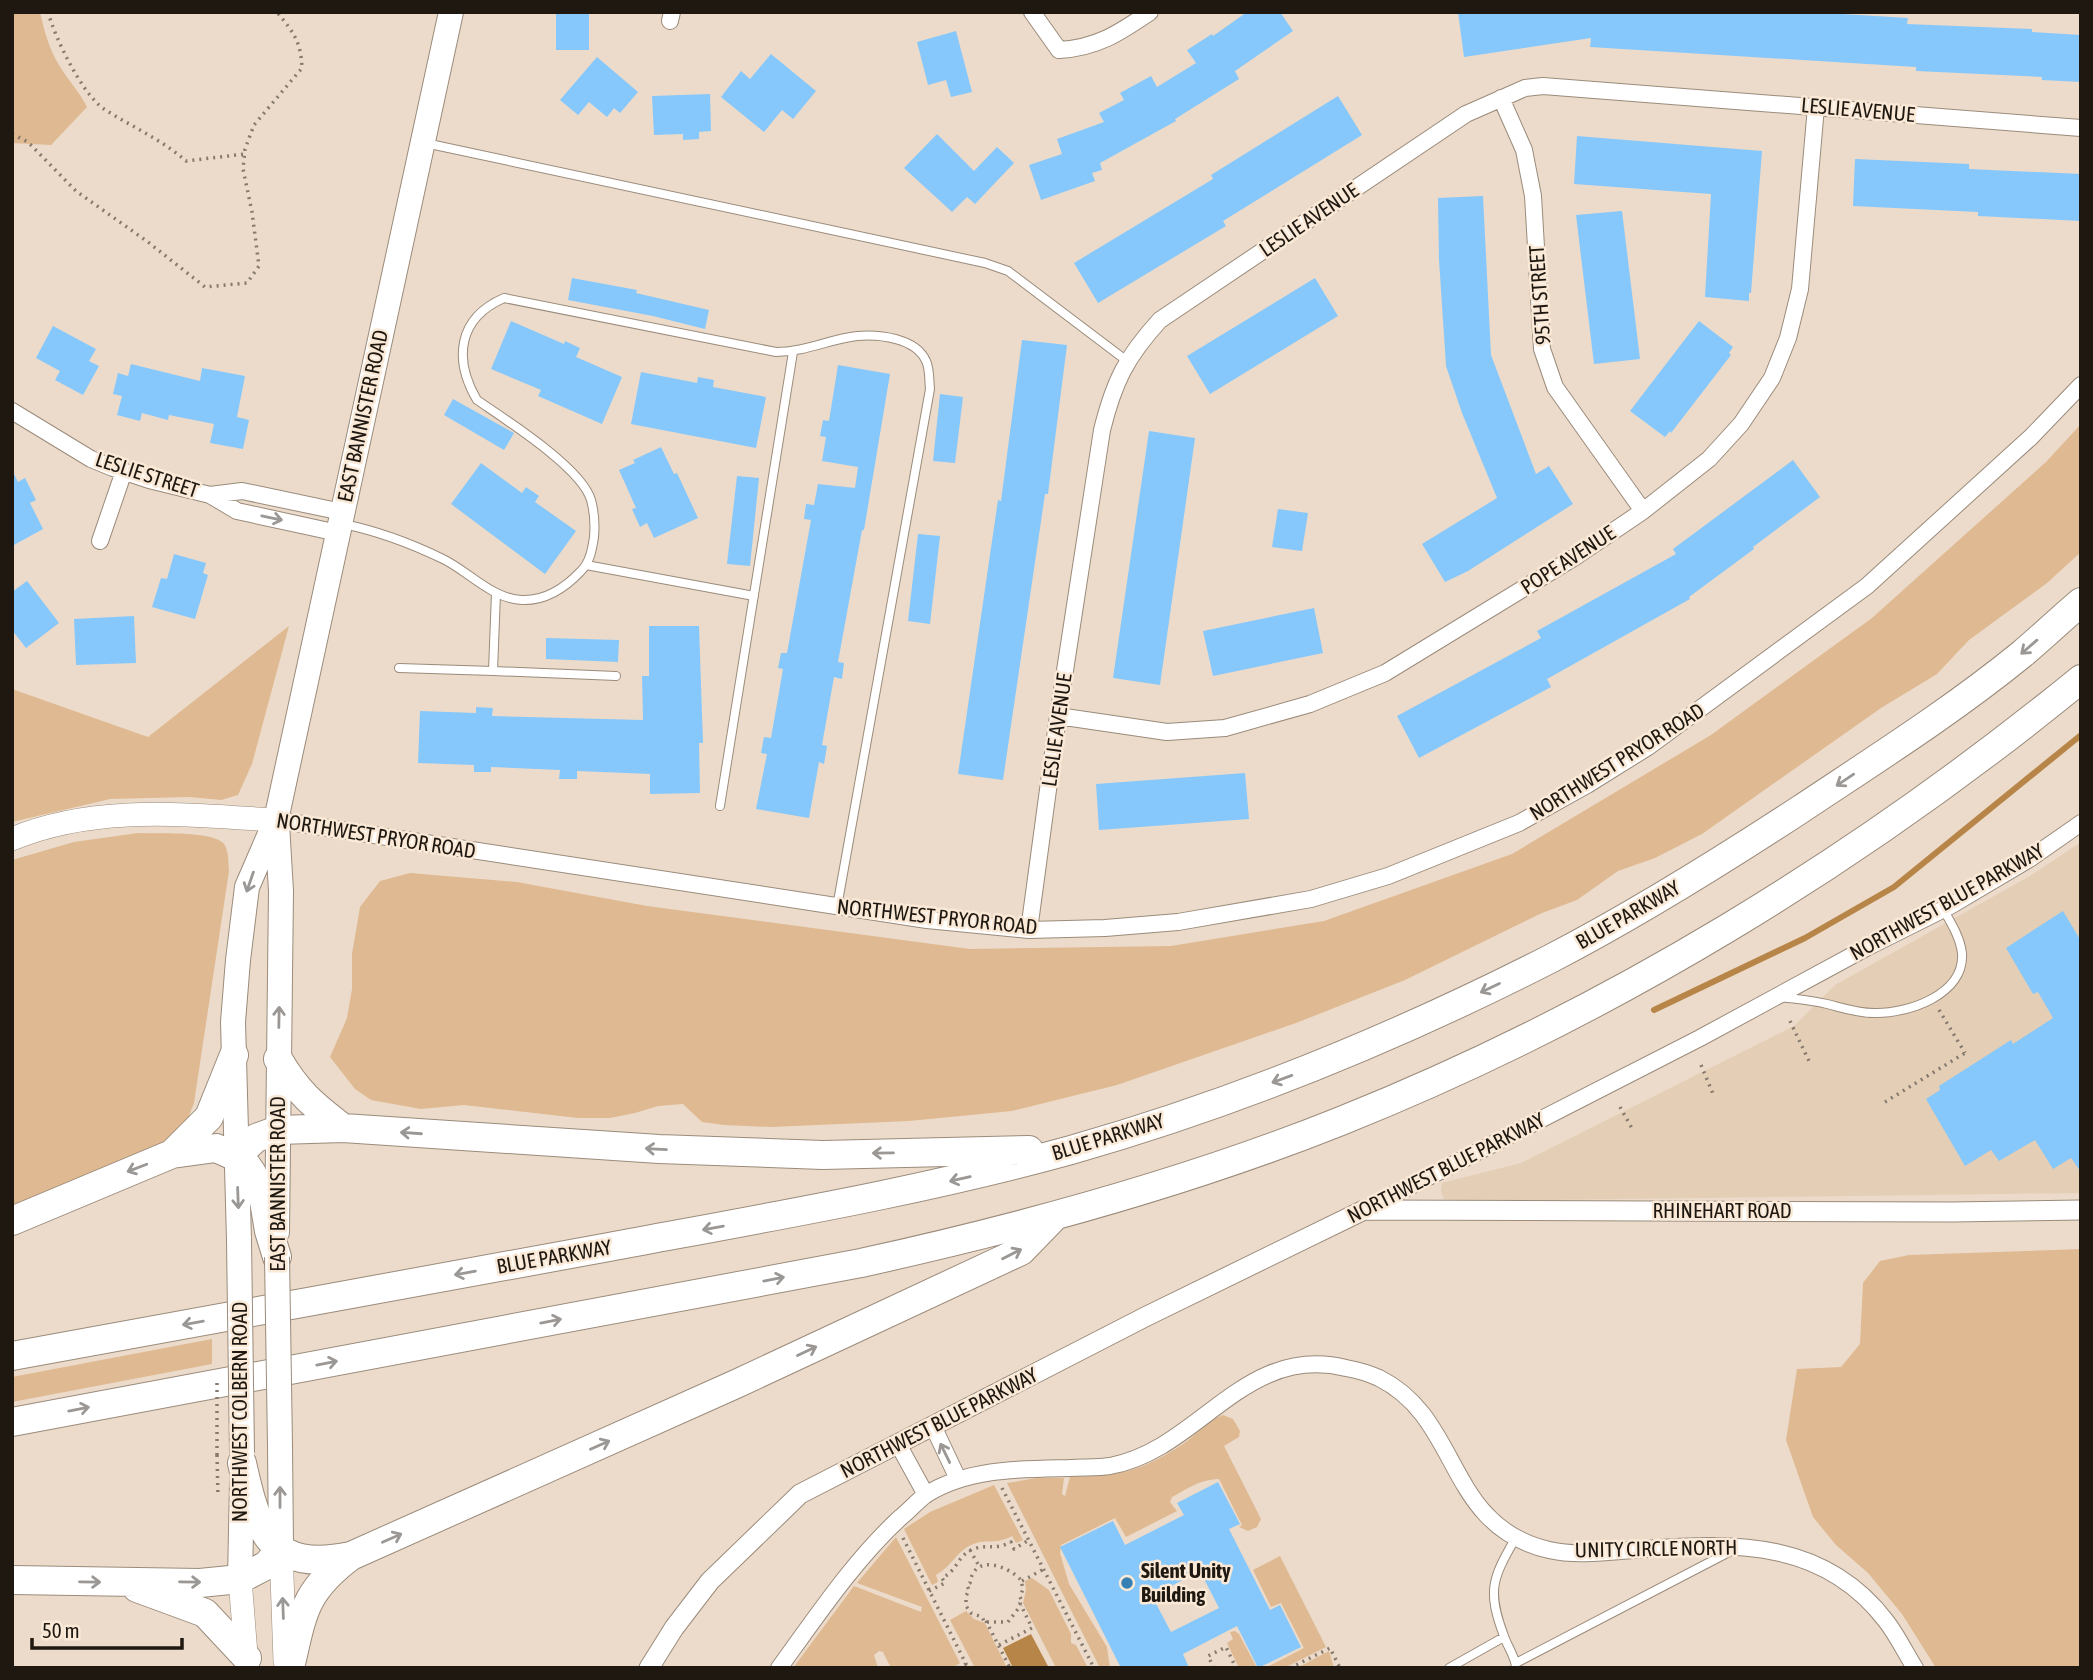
<svg xmlns="http://www.w3.org/2000/svg" width="2093" height="1680" viewBox="0 0 2093 1680" font-family="'Asap Condensed',sans-serif">
<style>
.built{fill:#e4ceb6}
.green{fill:#dfb991}
.water{fill:#b88549}
.lines{fill:none;stroke-linecap:round;stroke-linejoin:round}
.stream{stroke:#b88549;stroke-width:6}
.building{fill:#86c8fb;fill-rule:evenodd}
.service-casing{stroke:#9b8b7b;stroke-width:10}
.minor-casing{stroke:#9b8b7b;stroke-width:18}
.tertiary-casing{stroke:#9b8b7b;stroke-width:21}
.secondary-casing{stroke:#9b8b7b;stroke-width:24}
.primary-casing{stroke:#9b8b7b;stroke-width:26}
.motorway-casing{stroke:#9b8b7b;stroke-width:30}
.path{stroke:#867a6e;stroke-width:3.5;stroke-dasharray:2 5;stroke-linecap:butt}
.service{stroke:#fff;stroke-width:8}
.minor{stroke:#fff;stroke-width:16}
.tertiary{stroke:#fff;stroke-width:19}
.secondary{stroke:#fff;stroke-width:23}
.primary{stroke:#fff;stroke-width:24}
.motorway{stroke:#fff;stroke-width:28}
.primary-bridge-casing{stroke:#9b8b7b;stroke-width:26;stroke-linecap:butt}
.path-bridge{stroke:#867a6e;stroke-width:3.5;stroke-dasharray:2 5;stroke-linecap:butt}
.primary-bridge{stroke:#fff;stroke-width:24}
.oneway{stroke:#9a9794}
.poi-dot{fill:#3780b4;stroke:#fae9d7;stroke-width:2.5}
.labels{text-anchor:middle;stroke-width:5;stroke-linejoin:round;paint-order:stroke}
.street-label{font-size:21px;fill:#1e1811;stroke:#fae9d7}
.poi-label{font-size:21px;font-weight:bold;fill:#1e1811;stroke:#fae9d7;text-anchor:start}
</style>
<rect width="100%" height="100%" fill="#ecdbca"/>
<!-- built -->
<path class="built" d="M2081 842V1193L1463 1201 1444 1199 1441 1191 1442 1183 1521 1163 1794 1026 1835 985 2030 876Z"/>
<!-- green -->
<path class="green" d="M12 12H40C44 30 49 49 59 65 68 80 79 91 87 107L51 145 12 143Z
M2081 424V552L2047 583 1969 640 1937 674 1881 708 1702 834 1655 858 1618 871 1577 900 1542 913 1405 980 1296 1023 1117 1085 1012 1111 909 1121 771 1127 724 1125 702 1122 683 1104 658 1106 635 1113 610 1118H578L464 1105 421 1109 371 1100 355 1089 330 1057 347 1018 352 989V954L360 907 380 881 410 873 517 882 647 906 970 949 1171 946 1324 921 1512 854 1711 735 1872 618 2046 462Z
M289 626 252 764 238 795 221 800 190 797 110 799 12 822V689L148 737Z
M138 833C156 834 213 830 224 844 229 851 228 862 229 871L194 1103 187 1121 165 1143 12 1207V860L74 842Z
M2081 1249V1668H1936L1902 1614 1868 1573 1836 1545 1813 1517 1786 1440 1797 1369 1841 1367 1860 1344 1863 1283 1880 1261 1909 1255Z
M212 1339V1364L12 1402V1377Z
M1223 1415 1233 1419 1240 1431 1239 1437 1224 1446 1261 1519 1257 1527 1248 1531 1239 1527 1242 1525 1219 1479C1201 1479 1187 1489 1172 1497L1170 1502 1177 1511 1126 1537 1115 1518 1061 1545 1060 1553 1069 1584 1107 1647 1110 1668H1100L1007 1483 1037 1478H1064L1062 1494 1065 1496 1070 1477C1122 1475 1138 1473 1183 1444 1196 1435 1208 1421 1223 1415Z
M994 1485 1023 1540 1016 1543 1012 1536C994 1546 986 1537 969 1546 955 1554 952 1566 936 1575L938 1582 932 1585 904 1529 930 1512Z
M896 1537 960 1663 952 1668H891L883 1652 879 1651 874 1655 878 1668H793L854 1586 921 1612 922 1607 857 1583Z
M1280 1556 1326 1647 1284 1668H1265L1304 1648 1281 1603 1271 1607 1253 1570Z
M1032 1578 1049 1590 1071 1634V1643L1076 1645 1088 1668H1056L1023 1603 1026 1590 1025 1581Z
M966 1611 974 1619 985 1623 1007 1668H975L950 1620Z
M1235 1631 1239 1634 1257 1668H1239L1227 1643 1233 1639 1230 1632Z
M1329 1651 1334 1668H1297Z"/>
<!-- water -->
<path class="water" d="M1031 1634 1049 1668H1013L1003 1648Z"/>
<g class="lines">
<!-- stream -->
<path class="stream" d="M1654 1010 1805 938 1894 887 2081 735"/>
</g>
<!-- building -->
<path class="building" d="M556 12H589V50H556Z
M1247 12H1280L1293 31 1235 71 1239 79 1175 119 1176 121 1100 163 1102 170 1092 173 1095 181 1041 200 1029 165 1062 154 1057 139 1104 122 1099 113 1124 100 1120 93 1151 76 1157 87 1196 63 1187 50 1212 34 1213 36Z
M1458 12H1810L1908 18 1907 24 2032 29V32L2081 35V82L2042 80V77L1916 71V67L1590 47 1591 38 1464 57Z
M956 31 972 92 951 97 946 80 928 85 917 42Z
M771 54 816 91 793 119 782 110 764 132 721 97 741 71 750 79Z
M597 57 638 92 620 113 614 108 607 117 589 102 578 115 560 100Z
M710 94 711 131 699 132V139L683 140V134L654 135 652 96Z
M1338 96 1362 135 1223 221 1226 226 1098 303 1074 263 1213 179 1211 175Z
M937 134 974 171 997 147 1014 163 975 204 967 197 952 212 904 168Z
M1577 136 1762 151 1751 293H1749V301L1705 297 1711 194 1574 184Z
M1855 159 1969 164V169L2081 174V221L1978 216V212L1853 206Z
M1483 196 1491 355 1536 474 1549 466 1573 504 1468 571 1445 582 1422 544 1497 498 1462 413 1446 366 1439 260 1438 198Z
M1622 211 1640 359 1594 364 1576 215Z
M572 278 637 290 636 293 709 310 705 329 653 316 568 300Z
M1315 278 1338 316 1210 394 1187 356Z
M511 321 564 344 565 341 580 348 576 357 622 377 602 424 538 396 541 390 491 369Z
M1699 321 1733 347 1729 353 1731 355 1671 433 1670 431 1665 437 1630 411Z
M53 326 96 349 89 361 99 366 83 395 55 380 60 371 36 358Z
M1022 340 1067 345 1048 494H1045L1003 780 958 774 998 500 1001 501Z
M131 364 200 381 202 368 245 376 237 417 249 420 243 449 210 443 214 424 169 415 168 420 142 413 140 421 117 415 122 396 113 394 118 373 128 376Z
M838 365 890 374 864 530H862L838 662 844 663 842 679 834 677 822 745 827 746 824 764 819 762 809 818 756 809 767 754 761 753 764 737 771 738 783 669 778 668 781 653H787L811 520 804 519 806 504 814 505 818 484 855 488 858 467 822 461 826 437 820 436 823 420 829 421Z
M641 372 697 383 698 377 714 380 713 387 766 397 756 448 631 424Z
M940 394 963 397 955 463 933 461Z
M453 399 514 433 504 450 444 415Z
M1149 431 1195 438 1160 685 1113 678Z
M661 447 674 474 677 473 698 518 654 538 647 523 640 527 632 509 636 508 619 470 635 463 633 460Z
M1793 460 1820 497 1753 547 1754 549 1689 597 1690 599 1547 679 1551 687 1419 758 1397 716 1541 638 1537 631 1676 554 1673 549Z
M481 463 522 493 526 487 539 496 535 502 576 531 545 574 451 504Z
M12 470 18 482 25 478 36 500 30 503 43 529 12 546Z
M737 476 759 478 750 566 727 564Z
M1278 509 1308 513 1302 551 1272 547Z
M918 534 940 536 930 624 908 621Z
M174 554 206 563 203 573 208 575 195 619 152 607 161 578 167 579Z
M27 581 59 623 26 648 12 630V592Z
M1314 608 1323 653 1213 676 1203 631Z
M134 616 136 663 76 665 74 619Z
M649 626H699L703 743H699L700 793 650 794V774L577 771V779H559L560 770 491 767V772H474V765L418 763 420 711 476 713V707L493 708 492 716 643 720 642 676H649Z
M546 638 619 640 618 662 546 659Z
M1245 773 1249 819 1099 830 1096 784Z
M2063 911 2081 941V1172L2071 1158 2053 1169 2035 1140 1999 1161 1991 1150 1965 1166 1926 1099 1940 1090 1939 1086 2011 1040 2013 1044 2053 1018 2038 992 2033 994 2006 948Z
M1218 1482 1240 1524 1229 1529 1270 1610 1280 1605 1301 1647 1258 1668 1237 1626 1183 1654 1189 1668H1121L1060 1547 1113 1521 1125 1545 1184 1515 1177 1503ZM1200 1571 1219 1608 1171 1632 1152 1596Z"/>
<g class="lines">
<defs>
<path id="service" d="M425 143 985 263 1008 271 1127 361
M343 524C378 531 410 543 443 559 468 571 492 599 522 600 546 601 565 588 581 571 590 562 592 550 594 537 595 526 594 511 591 500 582 468 506 420 477 400 453 359 458 318 504 298L776 352C805 352 830 339 857 336 879 334 916 338 926 361 930 369 929 381 930 389L837 907
M586 565 754 596
M496 593 493 671 616 676
M399 668 493 671
M720 806 793 352
M1779 997C1795 999 1811 1000 1827 1004 1843 1008 1857 1013 1874 1013 1907 1014 1965 995 1962 953 1960 937 1951 923 1943 909
M1515 1539C1492 1579 1487 1591 1504 1636 1507 1646 1515 1656 1516 1667
M1516 1663 1733 1550
M1449 1668 1504 1637"/>
<path id="minor" d="M1032 12 1059 50C1097 48 1119 33 1150 12
M670 21 672 12
M1501 98 1524 150 1533 196 1542 349 1555 387 1643 511
M12 411 91 459 113 468 149 480 210 495 237 511 338 533
M210 495 242 491 342 512
M100 541 124 471
M1058 716 1167 732 1225 728 1310 704 1385 673 1575 557 1643 511 1709 459 1741 424 1772 378 1788 338 1800 289 1816 107
M276 820 927 920 1029 930 1105 928 1178 922 1311 899 1388 876 1519 823 1587 785 1648 747 1867 586 2031 437 2081 385
M1029 930 1058 716 1102 430C1114 382 1126 357 1160 320L1466 114 1525 88 1543 86 2081 128
M1366 1209 1700 1038 1866 948 1950 906 2031 858 2081 823
M933 1426 958 1479
M898 1444 926 1495
M779 1668C817 1616 854 1560 901 1517 910 1510 918 1500 927 1494 969 1468 1022 1469 1069 1468 1083 1467 1097 1468 1110 1466 1199 1450 1244 1343 1346 1368 1357 1370 1368 1373 1379 1378 1462 1419 1445 1526 1549 1550 1579 1557 1614 1551 1645 1549 1737 1542 1825 1541 1886 1621 1897 1635 1905 1652 1915 1668"/>
<path id="tertiary" d="M649 1668 674 1628 710 1581 800 1494 1147 1316 1364 1210 1952 1212 2081 1210"/>
<path id="secondary" d="M12 839C96 804 188 815 276 820
M281 1548 285 1661
M240 1579 247 1667"/>
<path id="primary" d="M277 824 281 891 277 1232
M239 1240 233 1022 238 960 247 887 276 820 451 12
M280 1446 281 1548
M240 1579 242 1482"/>
<path id="motorway" d="M278 1059C297 1092 313 1105 343 1128
M172 1154 209 1117 234 1055
M236 1156 256 1138 278 1130 343 1128 659 1149 823 1155 1029 1150
M12 1221 172 1154 216 1148 243 1160 252 1173 264 1201 269 1231 277 1257
M12 1356C211 1320 410 1283 609 1247 764 1218 919 1192 1071 1150 1236 1103 1397 1037 1550 959 1637 914 1720 862 1801 809 1876 759 1952 711 2022 654 2042 637 2061 619 2081 602
M12 1422 861 1263C1025 1227 1186 1183 1341 1121 1608 1014 1858 861 2081 679
M242 1463C257 1531 270 1573 351 1556L736 1384 1021 1251 1053 1218
M12 1580 200 1583 240 1579 267 1565 281 1548
M137 1588 205 1613 247 1658
M290 1668C303 1613 303 1592 351 1556"/>
</defs>
<!-- service casing -->
<use href="#service" class="service-casing"/>
<!-- minor casing -->
<use href="#minor" class="minor-casing"/>
<!-- tertiary casing -->
<use href="#tertiary" class="tertiary-casing"/>
<!-- secondary casing -->
<use href="#secondary" class="secondary-casing"/>
<!-- primary casing -->
<use href="#primary" class="primary-casing"/>
<!-- motorway casing -->
<use href="#motorway" class="motorway-casing"/>
<!-- path -->
<path class="path" d="M48 12C55 38 82 94 104 109 132 127 161 139 186 161L245 154
M12 134 28 142 76 191 148 242 205 287 247 283 259 266 252 212 243 169 245 149 254 125 302 68C301 41 293 32 277 12
M1939 1010 1965 1053
M1790 1021 1809 1061
M1701 1065 1714 1096
M1885 1102 1965 1053 1966 1055
M1620 1107 1633 1130
M217 1455 218 1497
M1002 1488 1094 1668
M903 1538 968 1668
M970 1550 979 1566
M1022 1581 1044 1569
M929 1591 945 1583 942 1578C957 1571 957 1557 971 1550 987 1543 995 1551 1011 1542L1014 1549 1029 1540
M987 1622H1008L1021 1605
M999 1645 1032 1628 1020 1603 1022 1601 1020 1597 1023 1589 1021 1580C1008 1566 974 1553 970 1583L967 1585 969 1590 966 1596V1606L971 1613 982 1617 984 1621 985 1619 1010 1668
M958 1668 966 1664
M1214 1668 1208 1656 1226 1647 1236 1668
M1290 1668 1330 1648 1340 1668"/>
<!-- service -->
<use href="#service" class="service"/>
<!-- minor -->
<use href="#minor" class="minor"/>
<!-- tertiary -->
<use href="#tertiary" class="tertiary"/>
<!-- secondary -->
<use href="#secondary" class="secondary"/>
<!-- primary -->
<use href="#primary" class="primary"/>
<!-- motorway -->
<use href="#motorway" class="motorway"/>
<defs>
<path id="primary-bridge" d="M239 1240 242 1453
M277 1257 280 1446"/>
</defs>
<!-- primary-bridge casing -->
<use href="#primary-bridge" class="primary-bridge-casing"/>
<!-- path-bridge -->
<path class="path-bridge" d="M217 1455V1380"/>
<!-- primary-bridge -->
<use href="#primary-bridge" class="primary-bridge"/>
</g>
<!-- one-way arrows -->
<defs><path id="oneway-shaft" d="M-6 0H5M1.5-3L5.5 0L1.5 3" fill="none" stroke-width="1.6" stroke-linecap="round" stroke-linejoin="round" transform="scale(1.75)"/></defs>
<g class="oneway">
<use href="#oneway-shaft" transform="translate(272 518) rotate(12)"/>
<use href="#oneway-shaft" transform="translate(2029 647) rotate(139)"/>
<use href="#oneway-shaft" transform="translate(1845 780) rotate(146)"/>
<use href="#oneway-shaft" transform="translate(250 882) rotate(109)"/>
<use href="#oneway-shaft" transform="translate(1490 988) rotate(154)"/>
<use href="#oneway-shaft" transform="translate(279 1017) rotate(-89)"/>
<use href="#oneway-shaft" transform="translate(1282 1079) rotate(160)"/>
<use href="#oneway-shaft" transform="translate(411 1133) rotate(-176)"/>
<use href="#oneway-shaft" transform="translate(656 1149) rotate(-177)"/>
<use href="#oneway-shaft" transform="translate(883 1153) rotate(179)"/>
<use href="#oneway-shaft" transform="translate(137 1168) rotate(159)"/>
<use href="#oneway-shaft" transform="translate(960 1179) rotate(167)"/>
<use href="#oneway-shaft" transform="translate(238 1198) rotate(88)"/>
<use href="#oneway-shaft" transform="translate(713 1228) rotate(170)"/>
<use href="#oneway-shaft" transform="translate(1012 1254) rotate(-27)"/>
<use href="#oneway-shaft" transform="translate(465 1273) rotate(170)"/>
<use href="#oneway-shaft" transform="translate(774 1279) rotate(-11)"/>
<use href="#oneway-shaft" transform="translate(551 1321) rotate(-11)"/>
<use href="#oneway-shaft" transform="translate(193 1323) rotate(170)"/>
<use href="#oneway-shaft" transform="translate(807 1351) rotate(-25)"/>
<use href="#oneway-shaft" transform="translate(327 1363) rotate(-11)"/>
<use href="#oneway-shaft" transform="translate(79 1409) rotate(-11)"/>
<use href="#oneway-shaft" transform="translate(600 1445) rotate(-24)"/>
<use href="#oneway-shaft" transform="translate(945 1453) rotate(-116)"/>
<use href="#oneway-shaft" transform="translate(280 1497) rotate(-90)"/>
<use href="#oneway-shaft" transform="translate(392 1538) rotate(-24)"/>
<use href="#oneway-shaft" transform="translate(90 1582) rotate(1)"/>
<use href="#oneway-shaft" transform="translate(190 1582) rotate(1)"/>
<use href="#oneway-shaft" transform="translate(283 1608) rotate(-92)"/>
</g>
<!-- markers -->
<circle class="poi-dot" cx="1127" cy="1583" r="7"/>
<g class="labels">
<!-- street labels -->
<g class="street-label">
<text transform="translate(1858 110) rotate(5)" y="7">LESLIE AVENUE</text>
<text transform="translate(1309 220) rotate(-34)" y="7">LESLIE AVENUE</text>
<text transform="translate(1540 295) rotate(-94)" y="7">95TH STREET</text>
<text transform="translate(363 416) rotate(-78)" y="7">EAST BANNISTER ROAD</text>
<text transform="translate(147 475) rotate(18)" y="7">LESLIE STREET</text>
<text transform="translate(1568 560) rotate(-33)" y="7">POPE AVENUE</text>
<text transform="translate(1057 730) rotate(-82)" y="7">LESLIE AVENUE</text>
<text transform="translate(1617 762) rotate(-32)" y="7">NORTHWEST PRYOR ROAD</text>
<text transform="translate(376 836) rotate(9)" y="7">NORTHWEST PRYOR ROAD</text>
<text transform="translate(1947 902) rotate(-29)" y="7">NORTHWEST BLUE PARKWAY</text>
<text transform="translate(1628 915) rotate(-30)" y="7">BLUE PARKWAY</text>
<text transform="translate(937 917) rotate(6)" y="7">NORTHWEST PRYOR ROAD</text>
<text transform="translate(1108 1137) rotate(-17)" y="7">BLUE PARKWAY</text>
<text transform="translate(1446 1168) rotate(-27)" y="7">NORTHWEST BLUE PARKWAY</text>
<text transform="translate(278 1184) rotate(-90)" y="7">EAST BANNISTER ROAD</text>
<text x="1722" y="1218">RHINEHART ROAD</text>
<text transform="translate(554 1257) rotate(-10)" y="7">BLUE PARKWAY</text>
<text transform="translate(240 1412) rotate(-90)" y="7">NORTHWEST COLBERN ROAD</text>
<text transform="translate(939 1423) rotate(-27)" y="7">NORTHWEST BLUE PARKWAY</text>
<text transform="translate(1656 1549) rotate(-1)" y="7">UNITY CIRCLE NORTH</text>
</g>
<!-- poi labels -->
<g class="poi-label">
<text x="1141" y="1578">Silent Unity<tspan x="1141" dy="24">Building</tspan></text>
</g>
</g>
<!-- border -->
<rect width="2093" height="1680" fill="none" stroke="#1e1811" stroke-width="28"/>
<!-- scale -->
<path d="M32 1638v10h150v-10" fill="none" stroke="#1e1811" stroke-width="3.5"/>
<text x="42" y="1638" font-size="21" fill="#1e1811" stroke="#fae9d7" stroke-width="5" paint-order="stroke">50 m</text>
</svg>
